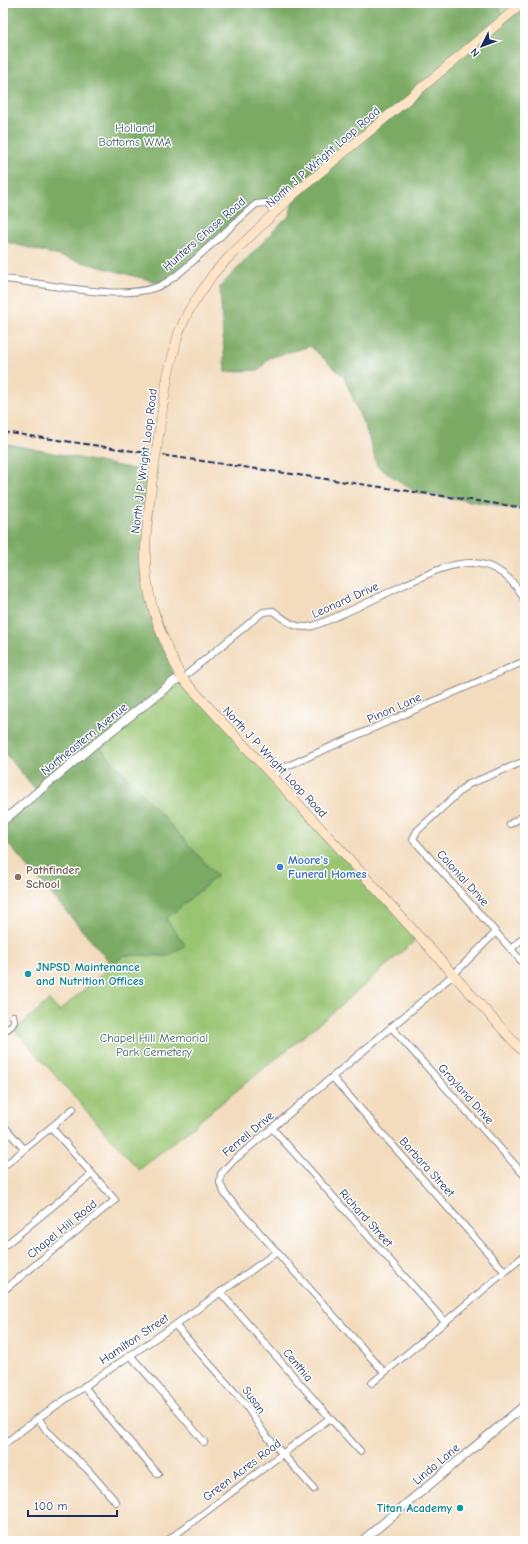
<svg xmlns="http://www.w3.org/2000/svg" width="528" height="1544" viewBox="0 0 528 1544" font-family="'Comic Neue',sans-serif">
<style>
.green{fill:#99c472;stroke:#5a7a68}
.forest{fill:#7aaa64;stroke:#4a6c61}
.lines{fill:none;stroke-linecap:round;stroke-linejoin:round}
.minor-casing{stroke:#87868e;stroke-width:8}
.tertiary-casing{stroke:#87868e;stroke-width:10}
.secondary-casing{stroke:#87868e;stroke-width:10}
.minor{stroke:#fff;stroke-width:6}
.tertiary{stroke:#fff;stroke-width:8}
.secondary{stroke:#ffe4c6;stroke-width:9}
.rail{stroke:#1b2f5e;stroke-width:2;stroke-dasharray:6 3;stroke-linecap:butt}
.secondary-bridge-casing{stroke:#87868e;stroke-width:10;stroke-linecap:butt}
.secondary-bridge{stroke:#ffe4c6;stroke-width:9}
.shop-dot{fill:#3f7fe0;stroke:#fff;stroke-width:1.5}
.education-dot{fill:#8d6e63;stroke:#fff;stroke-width:1.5}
.culture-dot{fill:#0f9aa8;stroke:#fff;stroke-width:1.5}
.labels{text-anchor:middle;stroke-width:3;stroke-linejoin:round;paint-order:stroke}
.park-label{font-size:12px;fill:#415c64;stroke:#fff}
.street-label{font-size:12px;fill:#1b2f5e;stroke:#fff}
.shop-label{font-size:12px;font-weight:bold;fill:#366cbe;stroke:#fff;text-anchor:start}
.education-label{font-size:12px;font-weight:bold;fill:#785e54;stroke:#fff;text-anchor:start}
.culture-label{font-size:12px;font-weight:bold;fill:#0d838f;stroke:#fff;text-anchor:start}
</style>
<rect width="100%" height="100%" fill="#fff"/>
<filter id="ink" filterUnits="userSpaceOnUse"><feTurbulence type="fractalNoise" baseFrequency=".025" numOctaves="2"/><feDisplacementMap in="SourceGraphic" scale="8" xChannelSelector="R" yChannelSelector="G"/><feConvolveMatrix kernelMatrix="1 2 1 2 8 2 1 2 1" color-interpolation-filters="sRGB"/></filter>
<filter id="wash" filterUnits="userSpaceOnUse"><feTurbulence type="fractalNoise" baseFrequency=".012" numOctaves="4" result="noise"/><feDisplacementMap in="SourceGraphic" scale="16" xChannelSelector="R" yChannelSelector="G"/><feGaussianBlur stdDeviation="0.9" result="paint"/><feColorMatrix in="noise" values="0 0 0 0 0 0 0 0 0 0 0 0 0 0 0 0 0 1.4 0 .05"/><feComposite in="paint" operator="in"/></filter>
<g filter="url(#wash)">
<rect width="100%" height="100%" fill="#f3dcbd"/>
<!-- green -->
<path class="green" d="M497 3H523L504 19Z
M181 677 419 937 331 1014 139 1170 15 1030 49 1000 59 1011 124 955 169 956 184 944 166 919 217 876 96 743Z"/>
<!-- forest -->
<path class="forest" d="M3 3H497L504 18 525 3V510L415 492 377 466 368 435 344 377 310 346 269 358 259 370 225 372 220 287 282 222 290 216 293 196 275 211 266 203 256 204 164 284 3 241Z
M3 443 154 473 148 586 181 677 97 744 217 876 166 919 185 945 169 956 124 955 112 965 3 838V821L38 792 3 751Z"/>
</g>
<g filter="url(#ink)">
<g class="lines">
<defs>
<path id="minor" d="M3 279C44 282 129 305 165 283 179 275 192 262 204 251 222 235 239 219 256 204L266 203 276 213
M181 677 186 675 263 612 273 611C287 621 295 630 313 626 344 615 374 599 404 585 424 576 448 563 471 563 495 563 515 580 525 601
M525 761 467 785 417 831 413 839 525 965
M273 777 283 768 525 661
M510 824 525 815
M511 949 525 936
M391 1027 525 1176
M3 1032C9 1028 17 1024 13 1016
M332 1077 505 1272
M3 1125 24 1149
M272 1128 445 1322
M3 1167 73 1109
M3 1247 92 1174
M3 1291 115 1200 51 1127
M220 1292 330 1418 360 1451
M175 1325 245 1404 264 1433 314 1489
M130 1355 158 1387 204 1442
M384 1372 225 1194 220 1183 221 1174 233 1161 453 975 496 932
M372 1383 525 1255
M84 1386 114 1424 158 1474
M38 1418 47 1431 88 1470 116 1502
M3 1445 38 1418 175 1325 277 1252
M167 1541 330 1418"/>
<path id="tertiary" d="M3 821 96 743 173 682 181 677
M362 1541 525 1405"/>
<path id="secondary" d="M168 374 179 332 188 312 213 274 230 256 293 195 523 3
M181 677 340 849 525 1054"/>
</defs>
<!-- minor casing -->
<use href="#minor" class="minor-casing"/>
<!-- tertiary casing -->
<use href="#tertiary" class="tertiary-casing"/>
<!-- secondary casing -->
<use href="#secondary" class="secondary-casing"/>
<!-- minor -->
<use href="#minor" class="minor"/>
<!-- tertiary -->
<use href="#tertiary" class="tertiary"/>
<!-- secondary -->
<use href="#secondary" class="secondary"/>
<!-- rail -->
<path class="rail" d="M3 432 525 508"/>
<defs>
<path id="secondary-bridge" d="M168 374C162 410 157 447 152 483 148 517 142 552 148 586 153 619 167 647 181 677"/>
</defs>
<!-- secondary-bridge casing -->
<use href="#secondary-bridge" class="secondary-bridge-casing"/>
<!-- secondary-bridge -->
<use href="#secondary-bridge" class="secondary-bridge"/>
</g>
</g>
<!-- markers -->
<circle class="shop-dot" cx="280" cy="867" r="4"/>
<circle class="education-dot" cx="18" cy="877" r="4"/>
<g class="culture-dot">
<circle cx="28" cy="974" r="4"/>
<circle cx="460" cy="1508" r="4"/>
</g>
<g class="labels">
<!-- park labels -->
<g class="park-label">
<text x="135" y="132">Holland<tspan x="135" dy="14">Bottoms WMA</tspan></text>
<text x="154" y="1042">Chapel Hill Memorial<tspan x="154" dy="14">Park Cemetery</tspan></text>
</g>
<!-- street labels -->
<g class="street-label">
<text transform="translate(323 157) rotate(-41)" y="4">North J P Wright Loop Road</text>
<text transform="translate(204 234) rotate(-41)" y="4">Hunters Chase Road</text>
<text transform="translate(144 461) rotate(-83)" y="4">North J P Wright Loop Road</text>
<text transform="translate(345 600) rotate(-24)" y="4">Leonard Drive</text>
<text transform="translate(394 708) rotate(-24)" y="4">Pinon Lane</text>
<text transform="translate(84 739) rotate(-39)" y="4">Northeastern Avenue</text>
<text transform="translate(275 762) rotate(47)" y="4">North J P Wright Loop Road</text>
<text transform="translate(463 878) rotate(48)" y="4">Colonial Drive</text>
<text transform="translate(466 1094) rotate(48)" y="4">Grayland Drive</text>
<text transform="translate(248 1134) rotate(-40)" y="4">Ferrell Drive</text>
<text transform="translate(427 1167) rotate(48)" y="4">Barbara Street</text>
<text transform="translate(366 1218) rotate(48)" y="4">Richard Street</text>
<text transform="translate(62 1229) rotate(-39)" y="4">Chapel Hill Road</text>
<text transform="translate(134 1339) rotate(-34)" y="4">Hamilton Street</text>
<text transform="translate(298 1365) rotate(50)" y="4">Centhia</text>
<text transform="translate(254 1400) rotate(54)" y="4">Susan</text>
<text transform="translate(436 1464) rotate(-40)" y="4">Linda Lane</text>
<text transform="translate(242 1470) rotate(-37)" y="4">Green Acres Road</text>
</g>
<!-- shop labels -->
<g class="shop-label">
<text x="288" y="864">Moore's<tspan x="288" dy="14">Funeral Homes</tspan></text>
</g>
<!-- education labels -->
<g class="education-label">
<text x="26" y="874">Pathfinder<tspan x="26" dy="14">School</tspan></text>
</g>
<!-- culture labels -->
<g class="culture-label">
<text x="36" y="971">JNPSD Maintenance<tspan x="36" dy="14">and Nutrition Offices</tspan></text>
<text x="452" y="1512" text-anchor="end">Titan Academy</text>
</g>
</g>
<!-- margin -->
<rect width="528" height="1544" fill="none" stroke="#fff" stroke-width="16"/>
<!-- north arrow -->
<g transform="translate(482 46) rotate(228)" stroke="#ffffff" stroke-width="3" paint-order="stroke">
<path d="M0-3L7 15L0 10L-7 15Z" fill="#1b2f5e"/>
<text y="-6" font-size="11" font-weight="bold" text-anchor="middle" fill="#1b2f5e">N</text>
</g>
<!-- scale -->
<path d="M28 1510v6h89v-6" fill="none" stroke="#1b2f5e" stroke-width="2"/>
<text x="34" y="1510" font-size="12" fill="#1b2f5e" stroke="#ffffff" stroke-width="3" paint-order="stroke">100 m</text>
</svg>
